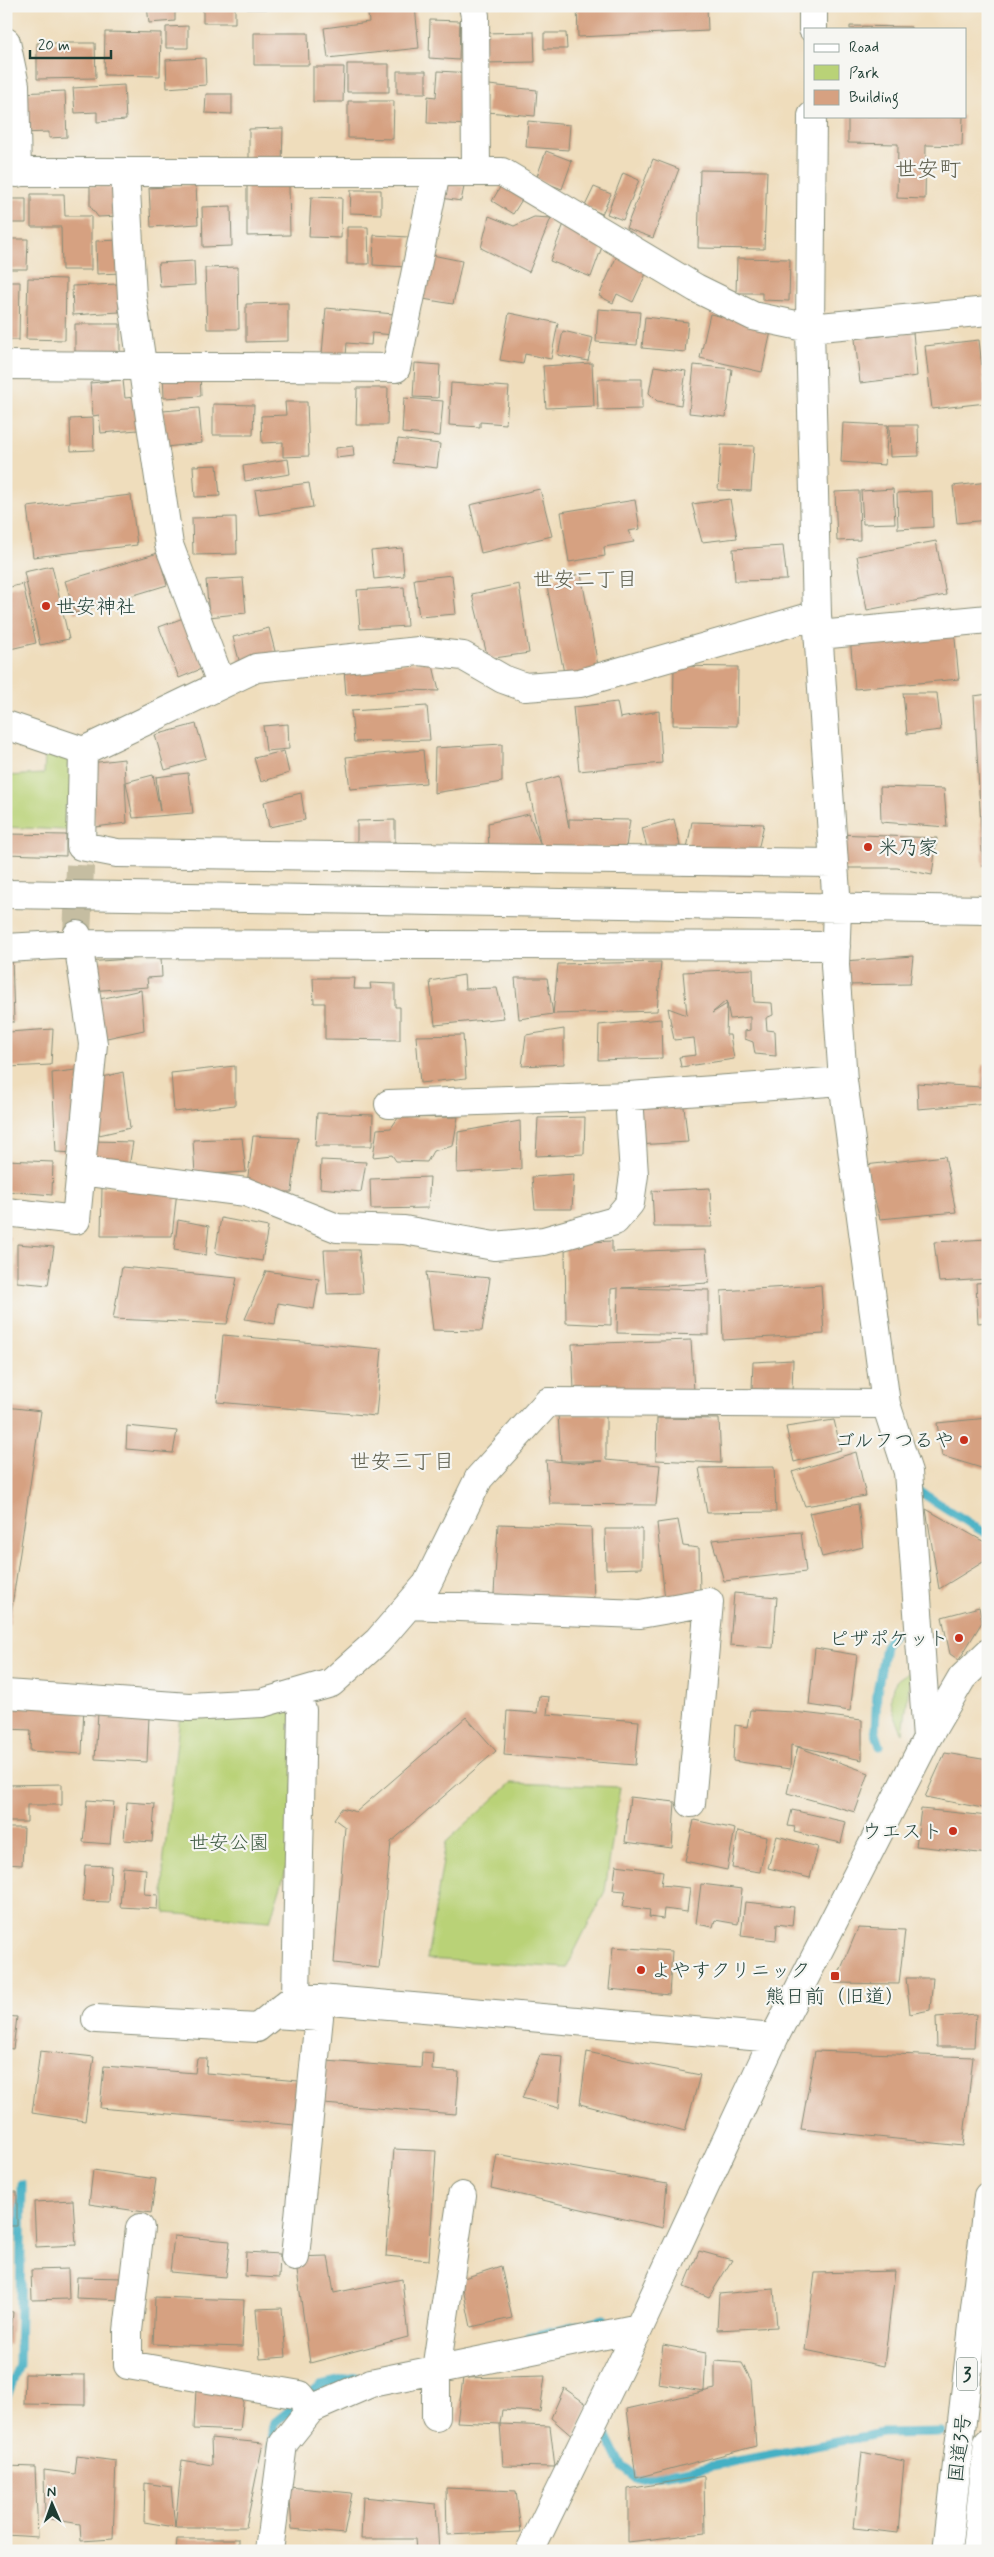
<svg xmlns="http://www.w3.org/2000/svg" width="994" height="2557" viewBox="0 0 994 2557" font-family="Mynerve,'Klee One',sans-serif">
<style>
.green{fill:#b9d277;stroke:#6c8856}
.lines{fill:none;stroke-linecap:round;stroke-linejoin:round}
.stream{stroke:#45b0c4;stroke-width:9}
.building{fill:#d6a181;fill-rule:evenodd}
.minor-tunnel{stroke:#c5bda1;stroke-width:28;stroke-dasharray:28 14;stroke-linecap:butt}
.minor-casing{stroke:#878d78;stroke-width:30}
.highway-casing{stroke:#878d78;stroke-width:30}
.minor{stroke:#fff;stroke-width:28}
.highway{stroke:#fff;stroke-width:28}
.poi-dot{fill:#c8321e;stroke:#f6f6f2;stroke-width:2}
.labels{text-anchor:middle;stroke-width:4.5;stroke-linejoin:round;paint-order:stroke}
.shield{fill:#f6f6f2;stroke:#60746d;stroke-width:1}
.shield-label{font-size:19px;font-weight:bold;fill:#1f3d34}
.poi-label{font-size:20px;fill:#1f3d34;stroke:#f6f6f2;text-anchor:start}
.park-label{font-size:20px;fill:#3e5b41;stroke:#f6f6f2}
.street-label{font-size:20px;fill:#1f3d34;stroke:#f6f6f2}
.neighbourhood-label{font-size:21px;fill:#5f604f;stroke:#f6f6f2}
.quarter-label{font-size:22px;fill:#5f604f;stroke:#f6f6f2}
</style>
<rect width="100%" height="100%" fill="#f6f6f2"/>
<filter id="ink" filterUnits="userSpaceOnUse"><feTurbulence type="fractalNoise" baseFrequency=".02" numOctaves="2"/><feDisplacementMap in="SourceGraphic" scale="10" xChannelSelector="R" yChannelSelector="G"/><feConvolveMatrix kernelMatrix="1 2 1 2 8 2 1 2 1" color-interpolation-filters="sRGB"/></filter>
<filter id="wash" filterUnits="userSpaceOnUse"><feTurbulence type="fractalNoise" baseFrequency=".0096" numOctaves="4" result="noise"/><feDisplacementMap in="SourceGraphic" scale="20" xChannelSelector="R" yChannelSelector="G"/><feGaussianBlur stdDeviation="1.12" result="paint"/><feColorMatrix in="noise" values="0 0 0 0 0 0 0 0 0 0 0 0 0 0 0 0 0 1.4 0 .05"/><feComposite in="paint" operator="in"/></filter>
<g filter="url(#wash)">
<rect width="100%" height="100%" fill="#efddbc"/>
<!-- green -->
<path class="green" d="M46 738 83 751 81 831 6 827V776L44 774Z
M911 1671 903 1733C895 1719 886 1699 895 1683 898 1678 906 1674 911 1671Z
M282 1705 296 1718 292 1850 270 1921 165 1913 163 1865 181 1706Z
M511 1783 620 1787 605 1891 566 1968 427 1959 446 1842Z"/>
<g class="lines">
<!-- stream -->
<path class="stream" d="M919 1491 988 1535
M880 1746 875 1730 877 1693 885 1646 894 1633
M529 2337 604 2319
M6 2399 19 2365 22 2185
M605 2432 622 2467 636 2478 680 2472 883 2433 941 2432
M271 2446 274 2423 321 2385 356 2377"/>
</g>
<g id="blocks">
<!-- building -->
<path class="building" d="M147 6H191V10L175 12V21L149 23Z
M203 6H235V23H203Z
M247 6H285V9H247Z
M367 6H415L419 48 328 58 324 28 369 22Z
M577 6H707L708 31 578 37Z
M430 20 460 21 459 60 429 58Z
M188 26V48H166V27Z
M850 26 911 27V29H850Z
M105 32 161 33 160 76 104 75Z
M534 32 535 62 484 63 483 33Z
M254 33H308L309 65H254Z
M544 33H566L567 49H544Z
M37 43H95L96 78 37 79Z
M205 58 206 85 167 88 166 60Z
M347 64H389V92H347Z
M313 67H344L343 102H313Z
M397 71H426V93H397Z
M438 71 472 73 470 125 427 123 428 96 436 97Z
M124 85 126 120 97 122V112L75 113 73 88Z
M489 85 537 90 535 116 487 112Z
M65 91 67 137 49 138V132L20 133 19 93Z
M206 94H232V114L205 113Z
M348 101H394L393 139 348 138Z
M848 116H963L962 146 926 145 925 199 897 198 898 144 848 143Z
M528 121 570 125 568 150 526 147Z
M283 128 282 165H249V129Z
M546 151 572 161 562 189 536 179Z
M653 159 679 169 653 238 626 228Z
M700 170 767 171 764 249 698 248Z
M623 173 639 180 623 220 607 214Z
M444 182 464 187 461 201 441 198Z
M502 184 523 198 513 214 492 201Z
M196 185 198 224 151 227 149 188Z
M90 186H120V216L98 217 90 206Z
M247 186H289L290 235 247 236Z
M594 187 611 194 602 214 585 206Z
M351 190H381V214L350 213Z
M31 194H64L65 216H91V270H62L61 227H31Z
M311 197 342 198 341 238 309 237Z
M6 199H26V223H6Z
M231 206 232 246 203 247 202 207Z
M489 216 514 226 534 217 551 218 529 272 481 248Z
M565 221 606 236 591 277 550 261Z
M347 227H368L369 264H347Z
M374 235 408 237 407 267 373 265Z
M6 239H28L27 269H6Z
M121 240 122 273 97 274 96 241Z
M619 251 650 265 633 302 617 294 613 303 599 296Z
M432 255 462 261 453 304 423 299Z
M737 258 790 259 789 301 762 300V293H736Z
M194 261 195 285 160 287 158 263Z
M238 267 239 329H207L205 268Z
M28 278 66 279 65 340 26 339Z
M6 282H20L19 340H8V356H6Z
M118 284 119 312 73 315 72 286Z
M288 303V341L246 342V304Z
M326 308 394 314 393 335 372 333 371 345 347 343 346 356 322 354Z
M598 309 640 312 637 345 596 342Z
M509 313 558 323 551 359 525 354 523 364 500 360Z
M710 314 772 327 762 372 700 358Z
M645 317 688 322 685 352 642 348Z
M75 324H120V352L75 353Z
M563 331 593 338 588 361 558 355Z
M913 332 917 376 860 383 855 339Z
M979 340 986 403 932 409 925 346Z
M415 363 440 365 438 398 413 397Z
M592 363 594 406 546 408 543 366Z
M694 365 732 369 726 417 689 413Z
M654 366 686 371 681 405 657 401 649 393Z
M200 372 201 396 164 398 163 374Z
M597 379H642V409L598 410Z
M123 380 125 398 134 397 138 430 101 433 99 415 93 416 90 383Z
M451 383 509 387 506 424 480 422V427L449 425Z
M357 388H388L387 425H356Z
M404 398 443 401 440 436 402 433Z
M285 402H307L309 456 283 457V442L262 443 261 416 286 415Z
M213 404 254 405 253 435H213Z
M199 408 202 443 166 447 163 411Z
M93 418 94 450 71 451 70 419Z
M843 423 888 425 885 465 841 462Z
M889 425H918L919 456 890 457Z
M398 439 440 444 437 468 395 463Z
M721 445 754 446 751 491 718 490Z
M353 446 354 456 336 458V448Z
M288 459 290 474 245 481 243 466Z
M217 465 220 496 195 497 193 466Z
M988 482V520L957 523 953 486Z
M309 483 313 507 259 515 255 490Z
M540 489 552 536 481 553 470 505Z
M893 489 895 523 863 524 861 491Z
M859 491 860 540 837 541 835 492Z
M932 491 933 527 898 529 897 493Z
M131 495 137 545 33 557 27 507Z
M730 499 737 538 702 542 692 504Z
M635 500 640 529 628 531 634 542 604 547 605 556 569 562 561 512Z
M236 517 237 554 193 555 192 518Z
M936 541 946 595 867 610 857 556Z
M783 546 787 580 735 581 733 549Z
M402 548 404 576 374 579 371 551Z
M158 553 167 585 75 613 65 581Z
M52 566 69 639 40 645 24 572Z
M581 574 599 671 565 678 546 581Z
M452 575 456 614 419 617 414 579Z
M243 578 246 613 209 617 206 580Z
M23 584 36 643 6 650V588Z
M519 584 529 653 488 659 472 594Z
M404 587 407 626 360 629 357 590Z
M186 617 206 667 179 678 159 627Z
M269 628 276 655 240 664 233 637Z
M954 629 959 679 855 689 850 638Z
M432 661 439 691 407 690 346 695 344 669Z
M674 666 738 667 737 726 673 725Z
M903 693H937L941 730 907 734Z
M988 694V867L983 866 974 696Z
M617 702 620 718 659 711 662 763 579 771 573 707Z
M427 706 430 740 354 742 351 711Z
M196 724 206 758 165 770 155 735Z
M288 724 289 749 266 751 263 726Z
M502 744V782L434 793 435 748Z
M423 750 426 783 350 789 346 757Z
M284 751 289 773 261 782 254 758Z
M124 759 127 823 95 827 90 763Z
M188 773 193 813 133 818 126 782 153 775 160 811 156 777Z
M559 776 569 828V819L630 820 626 847 542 852 528 785Z
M880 787 944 789 947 827 881 822Z
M301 793 305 820 269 827 264 802Z
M529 814 541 846 489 853 488 823Z
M674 819 680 846 648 852 642 828Z
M395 820V842L357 844V821Z
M692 822 764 824 752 876 682 875Z
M6 834 66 835V856L6 854Z
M837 834 937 838 932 875 897 868H838Z
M12 956 14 1022H6V957Z
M913 956 910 984 845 985 844 961Z
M161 957 162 977 147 978 148 987 87 991 85 962Z
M661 962 657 1011 553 1014 558 964Z
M753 969 754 1002 772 1003 773 1015 766 1018 767 1030 775 1031 776 1056 755 1054 753 1042 745 1039V1031L750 1030V1017L730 1019 727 1004 726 1035H730L734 1059 681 1067 679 1057 696 1055 694 1038 674 1040 668 1008 687 1015 683 972ZM726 1001 727 1004 712 1013Z
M464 975 465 989 497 988 504 1018 435 1025 430 981Z
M313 978H355L354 989H371L370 983 395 984V1007H400V1040L325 1039V1003H314Z
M515 978H547L553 1014 519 1019Z
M141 990 144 1030 93 1041 86 1002Z
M661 1019 662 1058 598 1060 599 1025Z
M53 1029 51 1065 8 1067V1032Z
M564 1029V1064L522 1066 526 1035Z
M463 1035 466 1078 420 1083 416 1036Z
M982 1065H988V1103L918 1109 917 1083 981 1087Z
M235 1066V1105L174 1112 171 1073Z
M83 1069 78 1153 56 1152 52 1073Z
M123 1072 130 1128 99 1135 95 1079Z
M683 1098 688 1142 637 1145 634 1103Z
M317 1113 373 1115 372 1146H315Z
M458 1117 453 1146 433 1151 427 1162 396 1161 392 1155 373 1157 377 1129 391 1128 398 1118Z
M585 1117 584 1154 536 1156 538 1118Z
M520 1121 521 1169 457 1173 458 1132Z
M253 1136 298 1138 292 1192H246Z
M242 1138 246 1172 195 1175 193 1140Z
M93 1141 133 1142 129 1167 93 1166Z
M945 1156 956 1212 880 1219 865 1165Z
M6 1160 53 1162 52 1195 6 1191Z
M321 1160 366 1162 361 1192 320 1188Z
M574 1174 572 1209H535L532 1177Z
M430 1177 428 1208 371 1209 370 1179Z
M102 1188 177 1191 172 1236H101Z
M710 1188 712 1227H654L652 1191Z
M221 1218 268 1227 262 1261 215 1253Z
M178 1220 209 1226 206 1255 174 1250Z
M6 1237H10L7 1258H6Z
M988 1239V1279L939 1282 934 1242Z
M612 1241V1252L706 1249 709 1283 622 1288 709 1290V1335L617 1333 618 1288 611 1289V1325L566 1323 565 1243Z
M17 1244 54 1247 48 1285 17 1282Z
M324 1250H359L363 1293 327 1294Z
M122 1267 237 1278 227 1324 113 1319Z
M266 1271 319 1279 314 1309 278 1303 275 1324 245 1319Z
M426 1272 490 1278 482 1331 433 1330Z
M988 1282V1322L978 1323 976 1283Z
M821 1285 824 1334 723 1340 721 1291Z
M223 1335 382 1349 376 1416 217 1402Z
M691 1340 694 1391 574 1390 572 1344Z
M793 1360 792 1392 752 1390 753 1362Z
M6 1407 41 1411 7 1640H6Z
M558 1414 606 1415V1460L660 1465 656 1505 550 1504 546 1460 573 1463 602 1461H561Z
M657 1418 719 1419 721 1463 656 1460Z
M988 1418V1470L942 1456 937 1423Z
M834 1420 841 1450 794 1462 786 1427Z
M127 1426 177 1431 173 1453 126 1449Z
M856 1452 866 1496 805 1506 792 1472Z
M774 1467 776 1512 707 1513 699 1468Z
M858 1504 863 1547 822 1557 809 1513Z
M926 1509 988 1544V1559L939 1589Z
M678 1520 683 1546 699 1548 700 1593 665 1600 657 1523Z
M498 1524 591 1527 594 1599 494 1594Z
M605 1529H642V1568L606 1569Z
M801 1532 806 1572 724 1581 712 1540Z
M734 1593 777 1597 773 1648 730 1645Z
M979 1607 982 1622 959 1660 950 1654 942 1617Z
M815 1648 857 1655 850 1711 809 1705Z
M539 1696 549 1697 547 1714 639 1721 635 1765 504 1755 507 1711 537 1713Z
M6 1701 84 1704 82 1754 30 1751 31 1730 6 1729Z
M750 1710 794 1712 862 1720V1760L791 1745 790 1769 733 1761 735 1725 747 1727Z
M98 1713 149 1716 147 1762 95 1759Z
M466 1717 496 1751 391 1842 379 1968 334 1963 345 1827 334 1819 342 1808 356 1812Z
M798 1747 869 1773 855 1812 787 1793Z
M945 1753 988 1760V1809L925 1797Z
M62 1784V1805H27V1822H6V1785Z
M630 1797 675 1802 672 1848 625 1842Z
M87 1800 114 1802 110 1844 83 1842Z
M127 1802 155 1804 152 1842 124 1840Z
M921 1809 988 1816V1854L916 1846Z
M792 1810 846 1822 841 1843 794 1832 795 1827 788 1826Z
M694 1820 735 1829 727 1870 685 1861Z
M6 1828H24L22 1865 6 1864Z
M738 1831 767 1837 760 1872 732 1868Z
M777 1836 818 1847 810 1878 768 1868Z
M85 1865 111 1866 109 1902 83 1901Z
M616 1865 663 1871 661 1885 690 1888 687 1912 664 1909 663 1919 649 1917 650 1910 623 1906 626 1891 613 1890Z
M123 1867 146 1869 144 1894 158 1895 157 1909 120 1907Z
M701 1884 742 1889 738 1924 715 1920 713 1927 696 1924Z
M745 1902 794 1907 792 1926 777 1924 776 1940 741 1936Z
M858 1928 905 1930 899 1984 835 1983Z
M613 1947 672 1951 669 1995 609 1989Z
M906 1978H933L930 2010 910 2014Z
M976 2014 974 2047H937L936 2017Z
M6 2016 17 2017 13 2049 6 2048Z
M40 2051 94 2057 85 2121 32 2113Z
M815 2051 973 2057 963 2146 801 2129Z
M422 2052 433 2053 432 2070 459 2072 456 2114 323 2104 326 2061 421 2068Z
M587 2052 700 2075 685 2131 580 2104Z
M540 2055 563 2057 559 2108 522 2098Z
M197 2058H207L206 2073 299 2081 295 2125 100 2108 104 2066 195 2073Z
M394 2149 436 2151 429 2260 386 2256Z
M497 2154 667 2184 663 2228 491 2188Z
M93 2170 156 2179 151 2213 89 2204Z
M6 2192H17V2226H6Z
M73 2200 76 2245 36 2247 34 2202Z
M174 2236 230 2241 226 2277 170 2272Z
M699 2251 732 2260 709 2297 684 2287Z
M246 2252 280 2254 279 2278 245 2276Z
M328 2256 334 2293 402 2279 408 2337 310 2363 295 2257Z
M501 2266 512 2318 471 2327 461 2279Z
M68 2269 69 2299 32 2300 31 2270Z
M895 2271 884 2366 805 2350 815 2273Z
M77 2277 125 2278 124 2300 76 2298Z
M774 2289 777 2327 717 2330 719 2294Z
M155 2297 244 2300 242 2347 153 2344Z
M282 2308 286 2357 260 2359 256 2309Z
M6 2311 13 2312 10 2345 6 2344Z
M663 2345 706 2353 704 2391 658 2384Z
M715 2361 742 2363 751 2380 756 2446 636 2478 627 2409 715 2389Z
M25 2374 85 2375V2405L24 2404Z
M545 2376 540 2412 502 2410 500 2424 457 2422 463 2378Z
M564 2388 588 2405 574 2438 551 2418Z
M196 2389 244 2394 240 2431 194 2429Z
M500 2424 550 2426 555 2467 503 2466Z
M211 2438 263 2443 246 2527H175L182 2460 212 2465Z
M862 2452 904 2461 898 2533 854 2528Z
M77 2456 116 2461 113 2539 81 2541 80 2524 45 2518 44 2470 75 2474Z
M6 2466 35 2467 38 2537 6 2535Z
M704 2476 705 2533 628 2542V2489Z
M145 2483 171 2487 175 2527 144 2522Z
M289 2487 352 2493 344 2534 292 2529Z
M446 2488 516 2491 521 2532 447 2535Z
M363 2497 436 2504 439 2551H416L415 2539H361Z
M176 2539H239V2551H175Z"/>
</g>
</g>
<g filter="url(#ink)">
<use href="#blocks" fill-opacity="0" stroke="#878d78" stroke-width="1"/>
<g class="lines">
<!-- minor-tunnel -->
<path class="minor-tunnel" d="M77 935 81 846"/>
<defs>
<path id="minor" d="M473 6 475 16 476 172
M813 29V6
M6 42 15 85 17 173
M812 116 810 328 817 615 837 908 835 965 843 1081 886 1404 908 1472 927 1738
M6 172H502L696 288 753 316 810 328 988 311
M125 172 132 297 169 545 221 683
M6 365 396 368 436 173
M817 615 580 683 525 687 503 679 463 656 419 651 256 668 83 751 81 846 117 853 833 863
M819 635 988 619
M6 725 83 751
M6 894 988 910
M6 948 78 944 836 946
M389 1104 629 1096 843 1081
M81 1171 246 1192 337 1228 404 1230 494 1246 544 1241 615 1221 630 1203 634 1175 629 1096
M6 1212 76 1220 93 1044 77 935
M409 1605 640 1614 709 1602 691 1803
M6 1694 189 1707 262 1703 331 1683 378 1641 427 1584 479 1478 548 1402 886 1404
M295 1694 302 1710 296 1997 774 2038
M274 2014 319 2017 295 2257
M96 2019 257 2028 289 2002
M140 2228 128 2331V2365L300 2395 311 2409
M436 2417V2370L462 2196
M269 2551 283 2444 311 2409 371 2383 639 2328
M530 2551 639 2328 774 2038 927 1738 962 1678 988 1653"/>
<path id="highway" d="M947 2551 988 2196
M976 2551 988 2443"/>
</defs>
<!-- minor casing -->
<use href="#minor" class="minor-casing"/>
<!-- highway casing -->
<use href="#highway" class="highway-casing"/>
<!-- minor -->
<use href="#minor" class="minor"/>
<!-- highway -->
<use href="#highway" class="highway"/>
</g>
</g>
<!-- markers -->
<g class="poi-dot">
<circle cx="46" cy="606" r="5"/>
<circle cx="868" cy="847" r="5"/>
<circle cx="964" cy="1440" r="5"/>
<circle cx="959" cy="1638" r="5"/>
<circle cx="953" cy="1831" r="5"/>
<circle cx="641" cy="1970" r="5"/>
<rect x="830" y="1971" width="10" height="10" rx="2.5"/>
</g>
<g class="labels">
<!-- shield labels -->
<rect class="shield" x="957" y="2357.5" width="20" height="33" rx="4"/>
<g class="shield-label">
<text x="967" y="2381">3</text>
</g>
<!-- poi labels -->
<g class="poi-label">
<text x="56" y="613">世安神社</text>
<text x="878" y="854">米乃家</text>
<text x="954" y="1447" text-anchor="end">ゴルフつるや</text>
<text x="949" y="1645" text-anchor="end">ピザポケット</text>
<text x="943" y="1838" text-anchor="end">ウエスト</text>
<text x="651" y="1977">よやすクリニック</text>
<text x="835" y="2003" text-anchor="middle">熊日前（旧道）</text>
</g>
<!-- park labels -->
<g class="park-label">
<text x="229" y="1849">世安公園</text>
</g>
<!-- street labels -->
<g class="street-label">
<text transform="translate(959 2448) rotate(-83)" y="7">国道3号</text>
</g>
<!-- neighbourhood labels -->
<g class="neighbourhood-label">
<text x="585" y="586">世安二丁目</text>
<text x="402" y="1468">世安三丁目</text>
</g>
<!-- quarter labels -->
<g class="quarter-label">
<text x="928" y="176">世安町</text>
</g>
</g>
<!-- margin -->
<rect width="994" height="2557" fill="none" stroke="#f6f6f2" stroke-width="25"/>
<!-- legend -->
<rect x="804" y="28" width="162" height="90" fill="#f6f6f2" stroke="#a0aca6"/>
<rect x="814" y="44" width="25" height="8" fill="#ffffff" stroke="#a0aca6"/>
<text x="849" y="52" font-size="15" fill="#1f3d34">Road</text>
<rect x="814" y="65" width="25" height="15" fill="#b9d277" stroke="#a0aca6"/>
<text x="849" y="78" font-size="15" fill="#1f3d34">Park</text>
<rect x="814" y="90" width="25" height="15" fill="#d6a181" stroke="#a0aca6"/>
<text x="849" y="102" font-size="15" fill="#1f3d34">Building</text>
<!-- north arrow -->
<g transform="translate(52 2504) rotate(358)" stroke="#f6f6f2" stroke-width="4" paint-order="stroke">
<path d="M0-4L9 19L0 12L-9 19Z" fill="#1f3d34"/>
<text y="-8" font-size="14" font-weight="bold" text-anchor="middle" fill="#1f3d34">N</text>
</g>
<!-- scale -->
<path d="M30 50v8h81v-8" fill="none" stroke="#1f3d34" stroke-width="2.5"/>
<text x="38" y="50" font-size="15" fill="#1f3d34" stroke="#f6f6f2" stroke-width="4" paint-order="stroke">20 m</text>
</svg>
